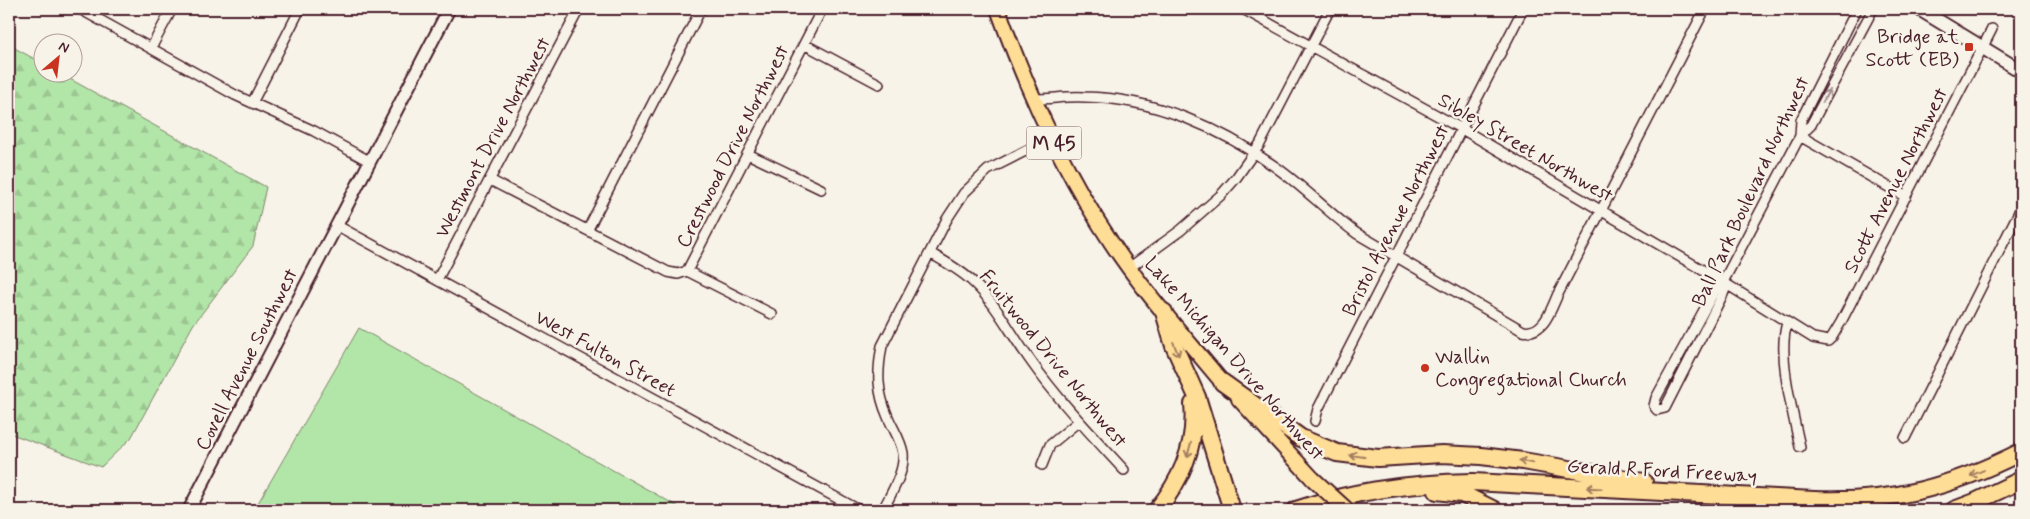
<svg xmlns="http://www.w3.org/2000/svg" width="2030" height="519" viewBox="0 0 2030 519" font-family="Mynerve,sans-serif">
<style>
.green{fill:#b2e6a8;stroke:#7e826a}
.forest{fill:url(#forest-firs);stroke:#7e826a}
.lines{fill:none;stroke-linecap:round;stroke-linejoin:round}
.minor-casing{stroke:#4a1f2b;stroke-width:12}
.tertiary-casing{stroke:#4a1f2b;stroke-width:15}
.secondary-casing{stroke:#4a1f2b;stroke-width:16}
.primary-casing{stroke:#4a1f2b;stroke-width:18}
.trunk-casing{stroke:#4a1f2b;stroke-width:18}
.motorway-casing{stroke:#4a1f2b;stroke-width:20}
.minor{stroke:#f7f3e8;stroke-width:9}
.tertiary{stroke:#f7f3e8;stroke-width:11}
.secondary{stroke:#f7f3e8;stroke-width:12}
.primary{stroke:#fedd96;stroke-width:14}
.trunk{stroke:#fedd96;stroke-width:14}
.motorway{stroke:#fedd96;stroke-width:16}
.primary-bridge-casing{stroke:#4a1f2b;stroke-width:18;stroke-linecap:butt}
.primary-bridge{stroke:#fedd96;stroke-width:14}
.oneway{stroke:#a0898a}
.oneway2{stroke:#a47e60}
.poi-dot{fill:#c8321e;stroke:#f7f3e8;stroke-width:2}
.labels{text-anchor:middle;stroke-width:5;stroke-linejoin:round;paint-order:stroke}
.shield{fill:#f7f3e8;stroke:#7e5f64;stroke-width:1}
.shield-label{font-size:19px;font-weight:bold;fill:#4a1f2b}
.poi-label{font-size:20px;fill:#4a1f2b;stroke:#f7f3e8;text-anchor:end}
.street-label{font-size:20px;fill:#4a1f2b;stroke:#f7f3e8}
</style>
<defs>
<pattern id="forest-firs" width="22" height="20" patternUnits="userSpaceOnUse" patternTransform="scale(1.25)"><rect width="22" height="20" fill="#b2e6a8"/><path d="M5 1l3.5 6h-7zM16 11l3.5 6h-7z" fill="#9bc591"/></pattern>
</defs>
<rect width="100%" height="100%" fill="#f7f3e8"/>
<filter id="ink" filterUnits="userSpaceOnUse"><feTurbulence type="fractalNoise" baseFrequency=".02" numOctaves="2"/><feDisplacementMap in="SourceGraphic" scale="10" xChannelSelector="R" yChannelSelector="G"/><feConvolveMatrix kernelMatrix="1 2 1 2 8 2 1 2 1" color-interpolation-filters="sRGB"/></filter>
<g filter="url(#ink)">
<!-- green -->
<path class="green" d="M359 328 684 510H254Z"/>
<!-- forest -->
<path class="forest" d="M9 45 42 63V72L59 73 266 187 253 246 193 325 131 438 101 467 9 433Z"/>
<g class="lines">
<defs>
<path id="minor" d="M80 9 235 95 314 131 369 161
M1243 9 1462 129 1723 282 1813 338 1828 341 1832 337 1841 322 1992 29
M804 44 879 84
M151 48 172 9
M1035 99C1051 99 1068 96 1084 97 1154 98 1221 128 1277 168 1305 188 1329 213 1356 233L1523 331C1544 335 1551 309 1558 294L1705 9
M252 103 300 9
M1800 136 1811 125 1873 9
M1800 136 1906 197
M748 154 821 189
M490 180 668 272 678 274 687 271 772 314
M336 225 859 510
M588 229 701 9
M930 253C945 262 961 270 974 283 997 305 1011 334 1030 360 1058 400 1092 435 1124 470
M1129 268 1181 230 1221 195 1236 178 1260 144 1330 9
M687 271 822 9
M437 280 579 9
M1723 282 1716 288 1656 398 1654 406 1657 410 1665 408 1723 294 1725 289 1723 282 1800 136 1801 120 1857 9
M1787 323C1777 355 1793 413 1800 447
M1315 421 1318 409 1523 9
M1905 438 2021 208
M1042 465 1050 445 1079 421
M883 510C891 493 905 472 903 453 901 440 893 429 888 417 877 392 877 373 882 346L947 219 964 193 988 170 1051 138"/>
<path id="tertiary" d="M189 510 449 9"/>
<path id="secondary" d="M1919 9 2021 71"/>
<path id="primary" d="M1239 399 1313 479"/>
<path id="trunk" d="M998 9C1027 90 1063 170 1111 242 1143 291 1184 336 1222 382"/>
<path id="motorway" d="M1164 312 1174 346 1197 397 1232 510
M1222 382 1301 438 1337 453 1378 458 1442 454 1481 456 1523 461 1644 482
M1437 491 1462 494 1494 510
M1157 510C1182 479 1197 445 1193 404
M1296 510C1354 490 1412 483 1473 482L1814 500C1893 503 1951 487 2021 452
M1954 510 1975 502 2021 480"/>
</defs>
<!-- minor casing -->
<use href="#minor" class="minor-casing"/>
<!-- tertiary casing -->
<use href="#tertiary" class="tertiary-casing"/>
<!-- secondary casing -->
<use href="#secondary" class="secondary-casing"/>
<!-- primary casing -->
<use href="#primary" class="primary-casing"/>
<!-- trunk casing -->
<use href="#trunk" class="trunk-casing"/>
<!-- motorway casing -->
<use href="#motorway" class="motorway-casing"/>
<!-- minor -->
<use href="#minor" class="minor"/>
<!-- tertiary -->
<use href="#tertiary" class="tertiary"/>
<!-- secondary -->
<use href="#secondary" class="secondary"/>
<!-- primary -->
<use href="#primary" class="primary"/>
<!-- trunk -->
<use href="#trunk" class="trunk"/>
<!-- motorway -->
<use href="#motorway" class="motorway"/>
<defs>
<path id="primary-bridge" d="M1313 479 1347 510"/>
</defs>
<!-- primary-bridge casing -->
<use href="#primary-bridge" class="primary-bridge-casing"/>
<!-- primary-bridge -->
<use href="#primary-bridge" class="primary-bridge"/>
</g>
<!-- one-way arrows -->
<defs><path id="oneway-shaft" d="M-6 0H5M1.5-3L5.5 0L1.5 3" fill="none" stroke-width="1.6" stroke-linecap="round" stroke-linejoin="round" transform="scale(1.25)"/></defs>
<use class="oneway" href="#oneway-shaft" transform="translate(1826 96) rotate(-62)"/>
<g class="oneway2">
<use href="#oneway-shaft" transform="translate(1176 349) rotate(68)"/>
<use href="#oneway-shaft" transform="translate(1189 450) rotate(106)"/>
<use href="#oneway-shaft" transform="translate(1357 456) rotate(-172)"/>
<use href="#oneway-shaft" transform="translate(1526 462) rotate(-171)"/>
<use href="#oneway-shaft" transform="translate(1977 473) rotate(157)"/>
<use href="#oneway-shaft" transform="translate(1594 488) rotate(-177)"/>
</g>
</g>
<!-- markers -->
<g class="poi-dot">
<rect x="1964" y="42" width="10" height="10" rx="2.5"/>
<circle cx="1425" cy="368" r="5"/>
</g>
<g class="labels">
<!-- shield labels -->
<rect class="shield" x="1026.5" y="126.5" width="55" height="33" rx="4"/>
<g class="shield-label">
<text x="1054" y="150">M 45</text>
</g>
<!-- poi labels -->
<g class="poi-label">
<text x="1959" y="43">Bridge at<tspan x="1959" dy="23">Scott (EB)</tspan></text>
<text x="1435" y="363" text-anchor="start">Wallin<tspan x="1435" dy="23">Congregational Church</tspan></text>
</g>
<!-- street labels -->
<g class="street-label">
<text transform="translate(492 137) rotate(-62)" y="7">Westmont Drive Northwest</text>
<text transform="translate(732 146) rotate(-63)" y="7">Crestwood Drive Northwest</text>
<text transform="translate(1526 147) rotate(30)" y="7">Sibley Street Northwest</text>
<text transform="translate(1895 180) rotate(-63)" y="7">Scott Avenue Northwest</text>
<text transform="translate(1750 191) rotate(-65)" y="7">Ball Park Boulevard Northwest</text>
<text transform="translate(1395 220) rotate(-63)" y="7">Bristol Avenue Northwest</text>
<text transform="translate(606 353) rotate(29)" y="7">West Fulton Street</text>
<text transform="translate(1054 358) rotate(51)" y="7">Fruitwood Drive Northwest</text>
<text transform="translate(1235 358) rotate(49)" y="7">Lake Michigan Drive Northwest</text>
<text transform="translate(246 359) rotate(-63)" y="7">Covell Avenue Southwest</text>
<text transform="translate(1662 470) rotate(3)" y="7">Gerald R Ford Freeway</text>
</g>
</g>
<!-- margin -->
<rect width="2030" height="519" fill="none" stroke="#f7f3e8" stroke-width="30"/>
<rect x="15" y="15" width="2000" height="489" fill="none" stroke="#4a1f2b" stroke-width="2" filter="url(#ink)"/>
<!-- north arrow -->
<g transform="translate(58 58) rotate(28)"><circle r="24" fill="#f7f3e8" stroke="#b29e9c"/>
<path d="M0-4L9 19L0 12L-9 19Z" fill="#c8321e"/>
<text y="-8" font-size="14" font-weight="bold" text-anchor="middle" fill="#4a1f2b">N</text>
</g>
</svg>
